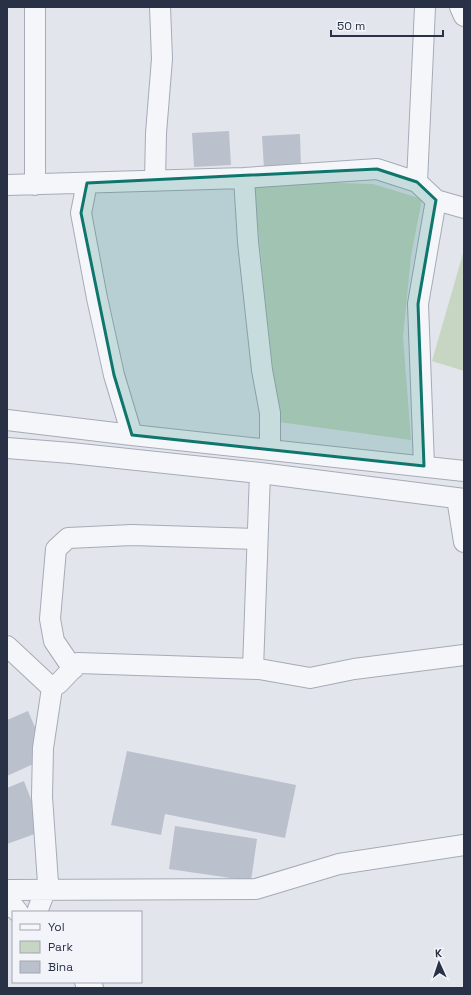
<svg xmlns="http://www.w3.org/2000/svg" width="471" height="995" viewBox="0 0 471 995" font-family="'Space Grotesk',sans-serif">
<style>
.green{fill:#c6d6c2}
.building{fill:#bbc1cc}
.lines{fill:none;stroke-linecap:round;stroke-linejoin:round}
.minor-casing{stroke:#a6abb7;stroke-width:22}
.minor{stroke:#f5f6f9;stroke-width:20}
.marked{fill:#0f766e;fill-opacity:0.2;stroke:#0f766e;stroke-width:3;stroke-linejoin:round}
</style>
<rect width="100%" height="100%" fill="#e2e5ec"/>
<!-- green -->
<path class="green" d="M310 182 373 184 422 199 411 256 403 337 411 440 279 422 266 309 254 186Z
M464 250V371L432 361Z"/>
<!-- building -->
<path class="building" d="M229 131 231 165 194 167 192 133Z
M300 134 301 167 264 169 262 136Z
M28 711 38 734 40 761 7 776V720Z
M127 751 296 785 285 838 165 814 161 835 111 825Z
M24 781 43 831 7 844V788Z
M175 826 257 839 251 881 169 869Z"/>
<g class="lines">
<defs>
<path id="minor" d="M460 7 464 16
M244 178 248 242 262 370 270 413V449
M155 181 156 133 162 59 160 7
M417 182 425 7
M87 183 81 213 97 298 114 375 132 435
M7 185 244 178 377 169 417 182 436 200 464 208
M35 185V7
M7 420 132 435 464 471
M7 448 71 453 260 473 464 499
M424 466 418 304 436 200
M457 498 464 542
M7 646 52 688
M73 669 54 641 50 619 56 549 68 538 132 535 257 539
M253 669 260 473
M7 890 256 889 339 864 464 845
M7 907H14L18 912
M37 912 48 883 42 797 43 748 52 688 59 683 78 663 259 669 310 678 354 669 464 655
M85 982 93 988"/>
</defs>
<!-- minor casing -->
<use href="#minor" class="minor-casing"/>
<!-- minor -->
<use href="#minor" class="minor"/>
</g>
<!-- marked area -->
<path class="marked" d="M377 169 417 182 436 200 418 304 424 466 132 435 114 375 81 213 87 183Z"/>
<!-- border -->
<rect width="471" height="995" fill="none" stroke="#283145" stroke-width="16"/>
<!-- legend -->
<rect x="12" y="911" width="130" height="72" fill="#f2f4f9" stroke="#a1a6b1"/>
<rect x="20" y="924" width="20" height="6" fill="#f5f6f9" stroke="#a1a6b1"/>
<text x="48" y="931" font-size="12" fill="#283145">Yol</text>
<rect x="20" y="941" width="20" height="12" fill="#c6d6c2" stroke="#a1a6b1"/>
<text x="48" y="951" font-size="12" fill="#283145">Park</text>
<rect x="20" y="961" width="20" height="12" fill="#bbc1cc" stroke="#a1a6b1"/>
<text x="48" y="971" font-size="12" fill="#283145">Bina</text>
<!-- north arrow -->
<g transform="translate(439 963) rotate(357)" stroke="#f2f4f9" stroke-width="3" paint-order="stroke">
<path d="M0-3L7 15L0 10L-7 15Z" fill="#283145"/>
<text y="-6" font-size="11" font-weight="bold" text-anchor="middle" fill="#283145">K</text>
</g>
<!-- scale -->
<path d="M331 30v6h112v-6" fill="none" stroke="#283145" stroke-width="2"/>
<text x="337" y="30" font-size="12" fill="#283145" stroke="#f2f4f9" stroke-width="3" paint-order="stroke">50 m</text>
</svg>
